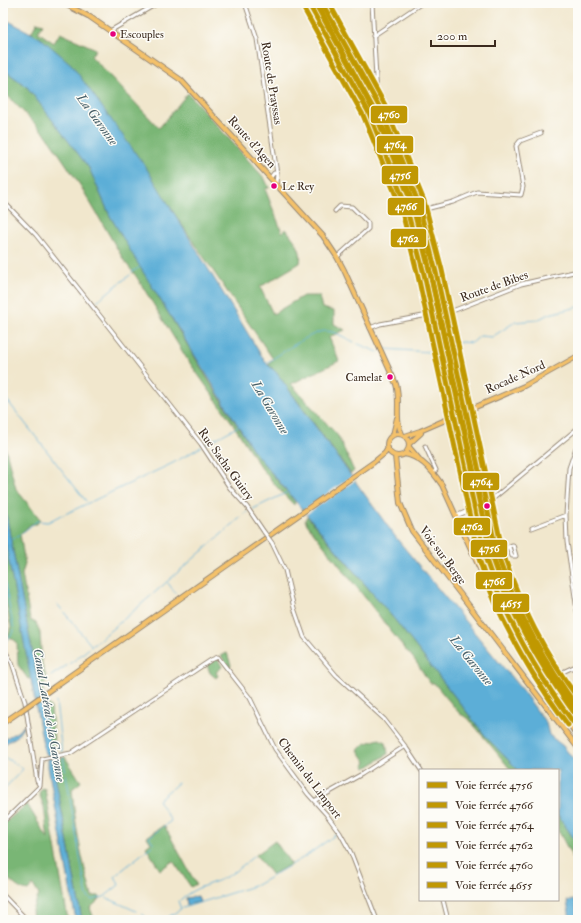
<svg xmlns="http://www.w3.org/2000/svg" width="581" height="923" viewBox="0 0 581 923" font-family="'IM FELL Double Pica',serif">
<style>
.forest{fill:#79b675;stroke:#5a704a}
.water{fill:#5baed7;stroke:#4b6c7a}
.pier{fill:#f1e7cd}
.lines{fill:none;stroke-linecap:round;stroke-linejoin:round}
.stream{stroke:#5baed7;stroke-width:1}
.minor-casing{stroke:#968876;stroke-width:5}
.major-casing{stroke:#968876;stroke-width:6}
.minor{stroke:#fff;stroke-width:3}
.major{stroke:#f4c16a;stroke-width:4}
.minor-bridge-casing{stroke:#968876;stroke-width:5;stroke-linecap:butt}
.major-bridge-casing{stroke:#968876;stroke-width:6;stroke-linecap:butt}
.minor-bridge{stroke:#fff;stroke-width:3}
.major-bridge{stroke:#f4c16a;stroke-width:4}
.rail-1-casing{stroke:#fdfcf7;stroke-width:8}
.rail-2-casing{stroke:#fdfcf7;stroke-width:8}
.rail-3-casing{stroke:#fdfcf7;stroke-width:8}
.rail-4-casing{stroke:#fdfcf7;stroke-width:8}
.rail-5-casing{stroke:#fdfcf7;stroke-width:8}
.rail-6-casing{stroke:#fdfcf7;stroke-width:8}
.rail-1{stroke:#c09804;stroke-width:5}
.rail-2{stroke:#c09804;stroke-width:5}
.rail-3{stroke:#c09804;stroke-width:5}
.rail-4{stroke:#c09804;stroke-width:5}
.rail-5{stroke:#c09804;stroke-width:5}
.rail-6{stroke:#c09804;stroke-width:5}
.bus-dot{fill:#e5007d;stroke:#fdfcf7;stroke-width:1.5}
.labels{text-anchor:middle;stroke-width:3;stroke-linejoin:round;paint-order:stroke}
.bus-label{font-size:11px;fill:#3b2a1e;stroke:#fdfcf7;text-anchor:start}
.street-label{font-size:12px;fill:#3b2a1e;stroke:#fdfcf7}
.water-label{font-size:13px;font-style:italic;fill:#485f68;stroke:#fdfcf7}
.line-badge{stroke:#fdfcf7;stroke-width:1.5}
.badge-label{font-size:11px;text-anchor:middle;font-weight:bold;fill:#fff}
</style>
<rect width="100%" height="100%" fill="#fdfcf7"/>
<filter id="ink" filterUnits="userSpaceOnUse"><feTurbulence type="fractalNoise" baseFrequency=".025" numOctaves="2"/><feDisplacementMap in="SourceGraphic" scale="8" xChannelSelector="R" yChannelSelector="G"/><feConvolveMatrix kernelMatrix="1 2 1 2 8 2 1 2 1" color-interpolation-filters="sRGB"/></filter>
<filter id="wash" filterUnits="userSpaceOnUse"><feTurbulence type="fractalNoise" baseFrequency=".012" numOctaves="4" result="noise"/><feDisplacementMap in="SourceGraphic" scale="16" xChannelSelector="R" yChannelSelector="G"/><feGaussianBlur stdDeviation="0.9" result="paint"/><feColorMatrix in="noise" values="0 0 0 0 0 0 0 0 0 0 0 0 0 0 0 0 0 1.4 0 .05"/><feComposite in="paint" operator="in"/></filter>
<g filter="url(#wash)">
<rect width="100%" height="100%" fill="#f1e7cd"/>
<!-- forest -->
<path class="forest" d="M37 22 43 24 38 32 54 43 60 33 96 49 91 56 159 128 188 93 265 179 269 188 265 189 282 232 286 229C294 240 303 249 300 263L260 287 273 314 303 296H319L322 308 334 311V324L345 330 329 337 339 361 291 384 338 436 354 471 351 474 276 372 268 364 273 359 95 97 42 39 31 33Z
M3 69 27 87 89 168 110 216 212 386 255 453 295 502 294 505 275 485 259 465 231 421 187 359 136 276 125 262 80 185 47 136 3 91Z
M3 439 16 489 40 519 37 524H31L20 534 25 564 22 574 30 620 36 623 40 633 42 665 46 676V681L43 687 44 700 51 708 55 753 50 756V745L3 498Z
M307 516 395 620 487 738 518 770H511L468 718 460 714 434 683H430C425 676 411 652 405 650 399 640 390 631 383 621 358 588 332 557 307 524L305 520Z
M3 530 31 678 28 679 18 665 17 642 8 636 11 627 3 590Z
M227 653 231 665 229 668 221 656Z
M214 659H218L222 667 216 672 218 676 216 678 210 673 207 665Z
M379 739 386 742 388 754 366 768 364 765 366 762 358 750 364 744Z
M65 757 81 782 72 789C75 825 82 862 92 896H99L100 899 90 908 93 916 92 920H82L53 764 55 759 60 765 61 758Z
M42 788 45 789 68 920H60L56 915 54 920H33L32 910 39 895 33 885 28 891C18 890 10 880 3 874V824L27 804 48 839 44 807 39 793Z
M558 815 578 845V868L558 830Z
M164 825 196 884 191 887 173 861 160 870 146 847 151 843 147 837Z
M275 841 291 864 272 875 256 855Z"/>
<!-- water -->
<path class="water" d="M3 18 42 39 71 64 147 169 266 363 276 372 397 539 522 690 546 723 549 735 563 746 578 765V845L558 815V770H518L487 738 395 620 255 453 140 267 110 216 89 168 27 87 3 69Z
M3 498 50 745V756L53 764 82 920H76L73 905 48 767V756L44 750 3 530Z
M26 724 16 737 3 745 4 739 17 732Z
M198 896 200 902 187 905 186 898Z
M575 899 578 918 570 919 567 901Z"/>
<!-- pier -->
<path class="pier" d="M354 475 357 479 304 516 301 512Z"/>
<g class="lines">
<!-- stream -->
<path class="stream" d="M132 272 140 267
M93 304 130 275
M358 344 378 352
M449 347 461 342 472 343 480 336 492 337 515 322 537 320 549 314 578 307
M384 349 430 352 441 349
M266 363C278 356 312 331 325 331 335 331 345 338 354 342
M3 395 86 501
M204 445 239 426
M253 509 288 492
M63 515 173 463 201 447
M17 537 37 521 48 522 61 515
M10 540 15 538
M3 573 14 631 3 645
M168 583 176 594
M58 605 91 645
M51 676 75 660 130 614 247 512
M56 702 62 753
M3 756 23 769 3 790
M63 757 86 892 87 896 92 900 104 897 119 885 115 876 154 844 149 837 171 821 158 800 178 783
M3 816 4 818
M272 876 306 856 338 833
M107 898 136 911
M180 900C196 887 200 888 217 881 231 876 243 865 254 856
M183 908 257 885 271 877
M142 914 150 920
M165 919 181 909 178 901
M162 920H166"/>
</g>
</g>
<g filter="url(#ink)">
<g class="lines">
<defs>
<path id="minor" d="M245 3 257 39 277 174
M372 3 377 97 408 173 443 311
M110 31 158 3
M373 36 422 3
M271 177 274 173 277 174 276 183
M3 201 36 235 86 298 201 444 230 488 247 507 264 532
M335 211 340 206 352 207 368 223V229L337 257
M418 211 453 202 477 192 521 195 523 187 516 146 520 141 541 133
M370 328 380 324 455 310 521 284 578 271
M578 442 569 468 566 515 567 542 578 617
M425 446 436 470 433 473
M484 505C496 587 532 647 578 714
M456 516 489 502 578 428
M532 528 566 515
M272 543 285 570 294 608 304 637 336 675 384 719 405 746 421 770
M495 553 512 545H513L516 556H512L509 547
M3 647 12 663 25 702 37 781 40 786
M554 676 578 665
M314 801 362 774 405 746
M3 822 40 786 42 759 71 753 211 660 218 657 250 698 275 749 308 794 326 814 340 833 351 853 377 920
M3 895 27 920
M443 900 448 920"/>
<path id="major" d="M63 3 90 17 181 80 323 236 337 257 344 270 396 384C401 400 394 420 402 434
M387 445a11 11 0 1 1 22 0a11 11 0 1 1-22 0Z
M393 435 397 418
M405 436 420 431 524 386 578 356
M410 443 421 433
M409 447 419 459
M404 454C420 456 434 473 442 485L507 629 578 737
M395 456 400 503 412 531 578 748
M54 687 374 462 385 453 388 448
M3 723 22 710"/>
</defs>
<!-- minor casing -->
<use href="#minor" class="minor-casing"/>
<!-- major casing -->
<use href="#major" class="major-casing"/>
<!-- minor -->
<use href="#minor" class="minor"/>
<!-- major -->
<use href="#major" class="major"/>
<defs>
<path id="minor-bridge" d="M264 532 272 543"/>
<path id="major-bridge" d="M22 710 54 687"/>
</defs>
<!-- minor-bridge casing -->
<use href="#minor-bridge" class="minor-bridge-casing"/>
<!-- major-bridge casing -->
<use href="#major-bridge" class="major-bridge-casing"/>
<!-- minor-bridge -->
<use href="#minor-bridge" class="minor-bridge"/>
<!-- major-bridge -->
<use href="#major-bridge" class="major-bridge"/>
<defs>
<path id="rail-1" d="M315 3 374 110 412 204 430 273 491 556C511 615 541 668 578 718"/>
<path id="rail-2" d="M310 6 369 113 406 206 424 274 485 557C505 617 535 671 573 722"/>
<path id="rail-3" d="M322 3 380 108 418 202 436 272 497 554C516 610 543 661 578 708"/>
<path id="rail-4" d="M304 9 363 115 401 208 418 276 479 559C498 620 530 674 568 725"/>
<path id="rail-5" d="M329 3 385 105 424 201 442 270 503 553C520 605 545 654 578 698"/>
<path id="rail-6" d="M317 3 391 144 413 204 425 249 492 555C512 614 542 665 578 716"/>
</defs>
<!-- rail-1 casing -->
<use href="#rail-1" class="rail-1-casing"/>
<!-- rail-2 casing -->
<use href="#rail-2" class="rail-2-casing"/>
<!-- rail-3 casing -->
<use href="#rail-3" class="rail-3-casing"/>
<!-- rail-4 casing -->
<use href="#rail-4" class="rail-4-casing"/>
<!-- rail-5 casing -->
<use href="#rail-5" class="rail-5-casing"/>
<!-- rail-6 casing -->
<use href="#rail-6" class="rail-6-casing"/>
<!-- rail-1 -->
<use href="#rail-1" class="rail-1"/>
<!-- rail-2 -->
<use href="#rail-2" class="rail-2"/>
<!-- rail-3 -->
<use href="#rail-3" class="rail-3"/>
<!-- rail-4 -->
<use href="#rail-4" class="rail-4"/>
<!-- rail-5 -->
<use href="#rail-5" class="rail-5"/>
<!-- rail-6 -->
<use href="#rail-6" class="rail-6"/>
</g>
</g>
<!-- markers -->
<g class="bus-dot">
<circle cx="113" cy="34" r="3.5"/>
<circle cx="274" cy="186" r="3.5"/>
<circle cx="390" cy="377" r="3.5"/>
<circle cx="487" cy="506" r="3.5"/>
</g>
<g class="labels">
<!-- bus labels -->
<g class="bus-label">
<text x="120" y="38">Escouples</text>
<text x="282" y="190">Le Rey</text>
<text x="382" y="381" text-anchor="end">Camelat</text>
</g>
<!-- street labels -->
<g class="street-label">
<text transform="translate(272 83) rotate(81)" y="4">Route de Prayssas</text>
<text transform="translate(252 142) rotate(48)" y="4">Route d'Agen</text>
<text transform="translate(494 286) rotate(-20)" y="4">Route de Bibes</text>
<text transform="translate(515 377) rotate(-24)" y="4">Rocade Nord</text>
<text transform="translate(226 464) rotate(54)" y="4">Rue Sacha Guitry</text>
<text transform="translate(443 555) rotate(53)" y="4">Voie sur Berge</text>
<text transform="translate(310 778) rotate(53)" y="4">Chemin du Limport</text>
</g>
<!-- water labels -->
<g class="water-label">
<text transform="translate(98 119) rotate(54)" y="5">La Garonne</text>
<text transform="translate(271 407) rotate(59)" y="5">La Garonne</text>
<text transform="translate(472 660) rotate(51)" y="5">La Garonne</text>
<text transform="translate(50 715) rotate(80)" y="5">Canal Latéral à la Garonne</text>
</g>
</g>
<g class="line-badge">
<rect x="370" y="105" width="38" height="19" rx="4" fill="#c09804"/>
<rect x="376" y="135" width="38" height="19" rx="4" fill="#c09804"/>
<rect x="381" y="165" width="38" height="20" rx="4" fill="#c09804"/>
<rect x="387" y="197" width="38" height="19" rx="4" fill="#c09804"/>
<rect x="390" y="228" width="37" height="20" rx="4" fill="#c09804"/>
<rect x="462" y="472" width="38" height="19" rx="4" fill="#c09804"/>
<rect x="453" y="517" width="38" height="19" rx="4" fill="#c09804"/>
<rect x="470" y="539" width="38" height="19" rx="4" fill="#c09804"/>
<rect x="475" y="571" width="38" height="19" rx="4" fill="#c09804"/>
<rect x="492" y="593" width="38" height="20" rx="4" fill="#c09804"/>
</g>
<g class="badge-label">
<text x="389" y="118">4760</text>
<text x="395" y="148">4764</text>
<text x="400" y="179">4756</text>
<text x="406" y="210">4766</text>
<text x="408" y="242">4762</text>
<text x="481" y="485">4764</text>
<text x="472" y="530">4762</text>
<text x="489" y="552">4756</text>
<text x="494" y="585">4766</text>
<text x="511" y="607">4655</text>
</g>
<!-- margin -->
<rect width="581" height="923" fill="none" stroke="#fdfcf7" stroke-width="16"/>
<!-- legend -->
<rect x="419" y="769" width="140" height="132" fill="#fdfcf7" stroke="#afa8a0"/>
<rect x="427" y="782" width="20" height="6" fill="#c09804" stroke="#afa8a0"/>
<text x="455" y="789" font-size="12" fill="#3b2a1e">Voie ferrée 4756</text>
<rect x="427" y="802" width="20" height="6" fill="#c09804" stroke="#afa8a0"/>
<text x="455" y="809" font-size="12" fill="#3b2a1e">Voie ferrée 4766</text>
<rect x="427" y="822" width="20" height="6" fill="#c09804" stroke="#afa8a0"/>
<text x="455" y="829" font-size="12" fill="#3b2a1e">Voie ferrée 4764</text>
<rect x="427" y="842" width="20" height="6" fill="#c09804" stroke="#afa8a0"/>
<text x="455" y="849" font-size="12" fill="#3b2a1e">Voie ferrée 4762</text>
<rect x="427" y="862" width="20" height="6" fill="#c09804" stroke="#afa8a0"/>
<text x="455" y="869" font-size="12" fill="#3b2a1e">Voie ferrée 4760</text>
<rect x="427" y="882" width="20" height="6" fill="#c09804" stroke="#afa8a0"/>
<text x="455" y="889" font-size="12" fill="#3b2a1e">Voie ferrée 4655</text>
<!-- scale -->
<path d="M431 40v6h64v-6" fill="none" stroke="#3b2a1e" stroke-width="2"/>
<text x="437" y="40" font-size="12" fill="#3b2a1e" stroke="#fdfcf7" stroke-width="3" paint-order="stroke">200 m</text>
</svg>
